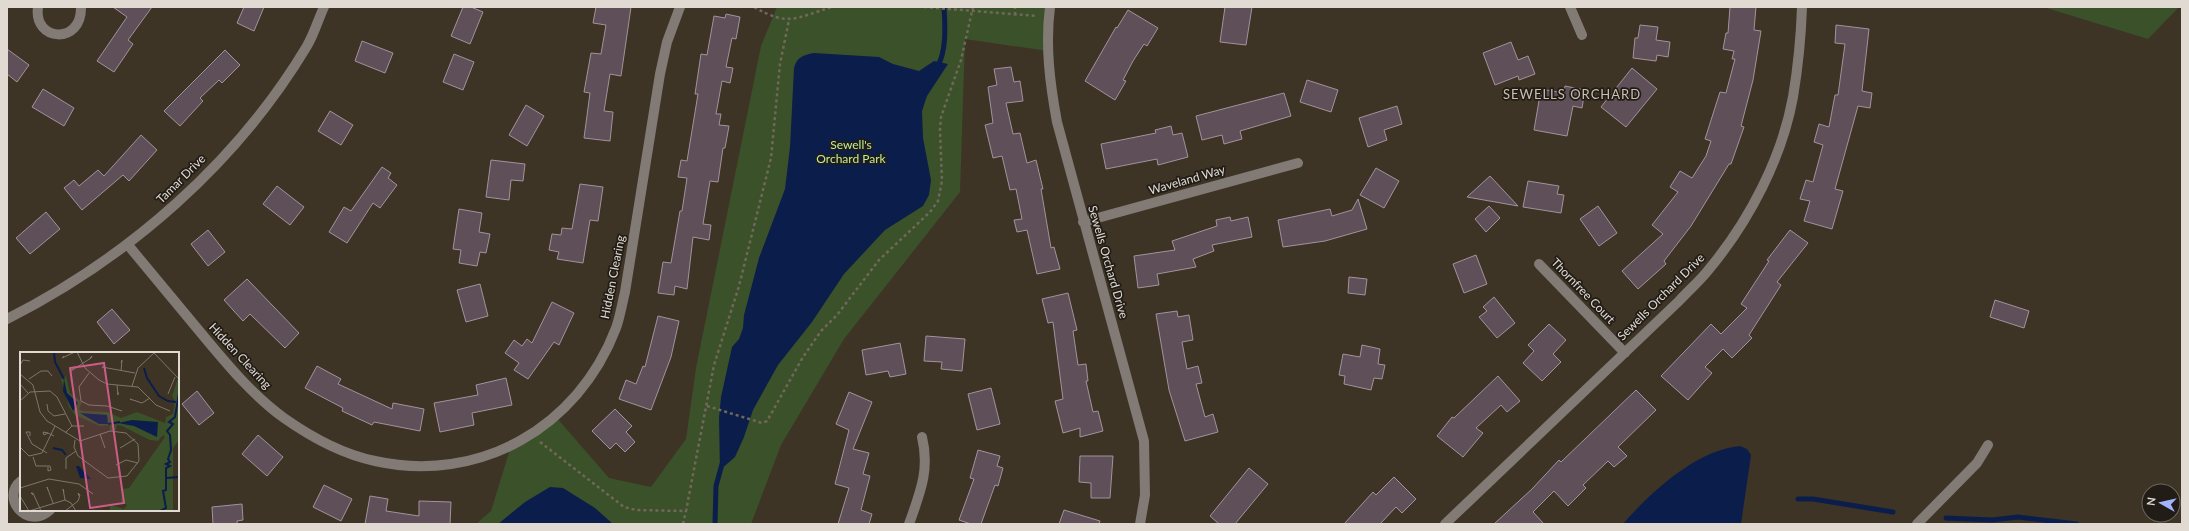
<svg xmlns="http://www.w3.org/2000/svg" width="2189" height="531" viewBox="0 0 2189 531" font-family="Lato,sans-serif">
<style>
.green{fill:#3b5129}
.water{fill:#0b1e4b}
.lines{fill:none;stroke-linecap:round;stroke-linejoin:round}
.stream{stroke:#0b1e4b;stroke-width:5}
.building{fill:#5f4f58;stroke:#a4929c}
.path{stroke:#70685b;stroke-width:2.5;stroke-dasharray:3 3;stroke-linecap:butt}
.minor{stroke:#827a75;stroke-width:10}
.labels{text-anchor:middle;stroke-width:3.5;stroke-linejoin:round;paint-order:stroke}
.park-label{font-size:12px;fill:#bdec9a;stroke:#211c16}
.street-label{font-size:12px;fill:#e0dad2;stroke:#211c16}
.neighbourhood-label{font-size:13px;letter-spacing:1px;fill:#cbc0af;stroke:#211c16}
.inset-river{fill:none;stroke:#0b1e4b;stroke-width:2}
.inset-road{fill:none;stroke:#7e766b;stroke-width:1}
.view{fill:#cc5c85;fill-opacity:0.15;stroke:#cc5c85;stroke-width:2}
.inset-edge{fill:none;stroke:#e0dad2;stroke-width:2}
</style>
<rect width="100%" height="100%" fill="#3d3426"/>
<!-- green -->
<path class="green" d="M777 7H1053L1048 51 965 39 960 192 844 339 781 445 751 524H476L491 511 511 446 556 417 609 478 651 487 686 439 696 368 761 46Z
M2043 7H2179L2148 39Z"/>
<!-- water -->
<path class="water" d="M814 53 879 57 893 64 919 71 934 61 948 64 927 96 922 111 923 138 931 180 929 195 923 206 885 230 844 274 812 322 778 365 753 410 744 437 735 457 720 470 719 418 721 397 732 347 739 339 743 328 744 315 759 258 785 189 790 147 794 68C797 57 803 55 814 53Z
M1740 446 1747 449 1751 455 1741 524H1623C1651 492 1696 450 1740 446Z
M550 487 563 488 595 508 613 524H498L525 502Z"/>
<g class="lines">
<!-- stream -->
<path class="stream" d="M937 67C947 52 945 24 944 7
M1798 499H1813L1893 512
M1946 518 1992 520 2018 517 2077 524
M715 524 716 486 722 464"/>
</g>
<!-- building -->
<path class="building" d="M113 7H152L128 40 133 44 114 72 97 61 127 17Z
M244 7H264L254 31 237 23Z
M463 7H471L483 12 470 44 451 36Z
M596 7H631L621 76 610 74 604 111 613 112 610 141 584 138 590 93 584 92 591 53 601 54 606 25 593 23Z
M1225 7H1252L1246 45 1220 42Z
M1730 7H1756L1754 30 1761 31 1753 80 1741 126 1744 127 1731 164H1729L1691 226 1664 261 1666 264 1638 289 1622 271 1663 234 1652 225 1678 192 1670 187 1680 171 1692 178 1706 156 1711 141 1705 139 1720 92 1726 93 1735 59H1732L1734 51 1723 49 1726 33H1728Z
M1128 10 1158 28 1147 46 1144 44 1133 61 1123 80 1126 81 1115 100 1085 81 1116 27 1117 28Z
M726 14 740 17 736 39 732 38 726 67 733 68 730 83 722 81 716 114H721L719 125 729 126 725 148H723L718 182 710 181 703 224 711 225 709 240 693 237 687 289 675 286 674 295 658 293 663 262 671 263 680 211H682L687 178 678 177 681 160 687 161 698 94H695L701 54 707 55 714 16 725 18Z
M1640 25 1658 27 1656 40 1670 42 1668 57 1657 55 1656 61 1633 58 1635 38H1638Z
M1836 25 1869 29 1862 91 1872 93 1870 108 1858 106 1835 189 1843 191 1832 229 1804 221 1810 201 1800 199 1806 180 1813 182 1823 145 1814 142 1819 124 1829 127 1835 95H1838L1845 44 1835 43Z
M362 41 393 53 385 73 355 61Z
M1511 42 1518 60 1528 56 1535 74 1519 80 1518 76 1495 85 1483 53Z
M7 49 29 65 17 82 7 74Z
M225 50 240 65 222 83 219 80 200 98 203 101 180 126 164 111Z
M454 54 474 62 463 90 443 82Z
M1011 67 1014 82 1020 81 1023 101 1006 103 1013 134 1020 133 1027 163 1036 160 1043 189H1041L1051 248 1054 247 1060 269 1037 274 1027 230 1017 232 1014 220 1022 219 1016 189 1010 190 1002 156 993 158 985 125 993 123 988 87 997 85 994 69Z
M1632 68 1657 89 1626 127 1601 107Z
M1307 80 1338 90 1331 112 1300 102Z
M1565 86 1585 90 1582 108 1573 106 1567 136 1534 130 1541 89 1564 93Z
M43 89 74 108 64 126 32 107Z
M1284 93 1291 116 1240 131 1242 139 1224 144 1222 135 1202 140 1196 116Z
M526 105 544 116 527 146 509 135Z
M1397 106 1402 124 1384 130 1387 140 1368 147 1359 118Z
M330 111 353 125 341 145 318 131Z
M1171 126 1173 135 1182 133 1188 157 1158 165 1157 159 1106 169 1101 144 1156 133 1155 130Z
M141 135 157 150 129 181 123 175 82 210 64 188 74 180 79 186 98 170 104 176Z
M491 160 525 164 523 181 511 180 509 200 486 197Z
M382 167 391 173 388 178 397 185 380 208 373 203 347 243 329 232 344 207 351 211Z
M1376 168 1399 181 1384 208 1360 195Z
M1490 176 1518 206 1467 197Z
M1528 181 1559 186 1557 194 1564 195 1561 213 1523 207Z
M580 184 603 187 598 221 590 220 583 263 557 259 559 252 549 250 552 234 561 235 562 228 572 229Z
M277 186 304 207 290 225 263 204Z
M1358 199 1367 229 1325 241 1283 247 1278 220 1330 209 1332 216 1352 210Z
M1489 206 1500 218 1486 232 1475 219Z
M1598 206 1617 233 1599 246 1580 219Z
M459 209 482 213 479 232 490 234 486 253 480 252 477 266 459 263 461 250 453 249Z
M46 212 60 229 30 254 16 238Z
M1230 217 1231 221 1248 217 1252 237 1212 245 1214 251 1193 259 1196 267 1157 274 1159 285 1138 288 1134 256 1175 250 1172 241 1217 226 1216 220Z
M208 230 225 252 208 266 191 244Z
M1790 230 1808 243 1777 282 1781 285 1749 335 1752 338 1732 358 1723 349 1705 367 1712 373 1688 400 1661 376 1711 324 1721 334 1747 308 1741 304 1769 261 1767 260Z
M1476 255 1487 284 1464 293 1453 264Z
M1349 277 1367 279 1365 295 1348 293Z
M247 279 299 333 285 348 250 314 243 321 224 300Z
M480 284 488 316 466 322 457 290Z
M1068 293 1077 330 1073 331 1078 365 1086 364 1088 381H1086L1093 412 1098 411 1103 431 1080 437V428L1063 433 1055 401 1063 399 1053 322 1048 323 1042 299Z
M1494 297 1515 323 1497 338 1479 317 1487 311 1483 307Z
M1995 300 2029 311 2024 328 1990 317Z
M552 302 574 313 559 345 554 342 528 379 514 370 519 363 505 353 514 340 522 346 527 339 532 343Z
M112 309 130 330 114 344 97 322Z
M1177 311 1178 317 1189 315 1193 340 1182 342 1187 369 1198 366 1202 383 1196 384 1205 417 1213 414 1218 432 1185 441 1169 390 1156 314Z
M658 316 679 321 671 357 651 410 619 399 626 380 636 384 643 366 645 367Z
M1549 324 1566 340 1553 354 1561 362 1542 381 1523 363 1534 351 1528 345Z
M926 336 965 339 962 371 941 369 942 362 924 361Z
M900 343 906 374 890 377 888 371 866 375 862 350Z
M1362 345 1380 349 1378 364 1385 365 1382 379 1374 378 1371 390 1344 384 1345 376 1339 375 1343 354 1360 357Z
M317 366 341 379 338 384 392 409 393 403 424 409 420 431 374 422 372 425 342 411 343 408 305 388Z
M1498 376 1520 401 1507 412 1501 405 1476 428 1483 433 1463 457 1437 436 1452 417 1454 418Z
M506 378 512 405 472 413 474 425 440 432 434 403 478 395 476 385Z
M991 388 1000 424 977 430 968 394Z
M1636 390 1656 410 1618 447 1627 456 1614 467 1608 461 1583 485 1586 488 1568 506 1554 491 1533 512 1544 524H1494L1532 489 1559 460 1561 462Z
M197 391 214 413 199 425 182 404Z
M849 392 872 402 853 449 869 453 863 474 870 476 861 510 872 514 869 524H838L849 488 835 484 849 430 836 424Z
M615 409 632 426 626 432 635 442 625 452 616 443 610 449 592 431Z
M258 435 283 457 267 476 242 454Z
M978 450 1000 456 997 466 1003 468 998 486 995 485 981 524H971L959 520 974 479 970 478Z
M1080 456H1113L1110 498H1091V483L1079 482Z
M1249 468 1268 484 1235 524H1219L1210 516Z
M1394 477 1416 499 1402 513 1396 507 1380 524H1344L1373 492 1376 495Z
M324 485 352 499 341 521 313 507Z
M370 496 388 499 386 511 419 516V501L451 502 450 524H365Z
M242 504 243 520 237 521V524H213L212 507Z
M1064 510 1100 521 1099 524H1059Z"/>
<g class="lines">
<!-- path -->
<path class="path" d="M754 7C789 27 795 18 832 7
M924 7 1037 16
M1015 15V7
M707 406 762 423 767 421 803 357 821 331 837 315 879 260 930 212 938 201 942 181 940 130 941 117 961 60 973 7
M540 442 624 507 636 510 686 511 714 365 739 286 771 158 780 64 789 20
M683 524 686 511"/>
<!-- minor -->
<path class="minor" d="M38 7C33 42 82 45 81 7
M1050 7C1045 46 1050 84 1057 122L1144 441 1145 495 1140 524
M1570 7 1582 35
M1083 222 1298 163
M128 245C152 274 177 304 201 333 226 363 252 395 284 418 311 437 341 454 375 461 479 484 578 428 616 328 620 317 622 304 625 292L660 74 667 42 680 7
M1539 264 1625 353
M7 319C128 258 237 163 307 46 314 34 318 20 324 7
M21 481C0 497 27 531 50 510
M909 524C920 493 930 470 922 437
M1445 524 1679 301C1689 290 1701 280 1710 268 1749 221 1782 158 1793 97 1798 67 1801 37 1802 7
M1917 524 1977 463 1988 445"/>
</g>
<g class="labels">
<!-- park labels -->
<g class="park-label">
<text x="851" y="149">Sewell's<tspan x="851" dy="14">Orchard Park</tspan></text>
</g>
<!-- street labels -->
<g class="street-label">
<text transform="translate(181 179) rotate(-45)" y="4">Tamar Drive</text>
<text transform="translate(1187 180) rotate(-16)" y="4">Waveland Way</text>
<text transform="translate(1108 262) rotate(74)" y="4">Sewells Orchard Drive</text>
<text transform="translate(613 277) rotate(-79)" y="4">Hidden Clearing</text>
<text transform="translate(1583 291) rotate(46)" y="4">Thornfree Court</text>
<text transform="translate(1661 297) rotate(-45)" y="4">Sewells Orchard Drive</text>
<text transform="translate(240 356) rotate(47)" y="4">Hidden Clearing</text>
</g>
<!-- neighbourhood labels -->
<g class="neighbourhood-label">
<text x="1572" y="99">SEWELLS ORCHARD</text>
</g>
</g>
<!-- overview -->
<g transform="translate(20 352)">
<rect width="159" height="159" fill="#3d3426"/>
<path d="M159 23V88L153 96V159H90V153L104 157 107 153 101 149 103 137 109 136 145 85 143 83 138 89 130 88 102 74 97 73 96 78 90 79V73L80 74 55 63 49 55 41 27 46 24 50 41 62 50 59 57 62 59 88 60 101 66 117 60 145 71 146 65 153 62 155 49 152 44Z" fill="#3b5129"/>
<path d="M44 27 47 41 58 51 53 59 43 39ZM60 61 87 63 88 72H79ZM112 68 138 70 137 85 114 74 98 71ZM56 114H59L71 127 60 126Z" fill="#0b1e4b"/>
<path class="inset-river" d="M34 0 35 10 44 27M124 16 127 26 139 44 148 49 156 50M88 72 100 70M33 96 42 98 46 103M146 126 159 125M68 140 70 159M140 159 146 156 143 139 146 138V116L150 114 146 112 150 110 148 107 151 98 150 83 147 79 153 72 149 70 155 65 159 41"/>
<path class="inset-road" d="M57 0 65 16 79 28 87 32 118 35 136 53 150 59M134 1 159 27M44 4 42 6 55 0M0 13 3 8 10 9M85 15H82L115 21M53 16 51 19 71 6 72 4 70 6M101 19 102 8 101 11M69 21 59 35 61 49 69 53 87 54 102 59M0 22 13 33 20 60 27 69 60 89 90 79 106 81 118 92 119 109 107 124 88 126 58 104 54 95 55 88M9 27 21 19H28L32 24M0 32 8 41M97 33 98 43V40M112 34 118 16 135 0M148 42 155 25M112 48 110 47 122 51 130 46M0 49 10 40 30 39 37 45 52 74M27 52 28 59 34 64 45 62M28 81 23 80 24 83 28 81 34 84M45 81 52 74H64M80 82 85 96M10 84V80H6L12 92 27 101M0 95 9 104 22 101 35 74M100 96 115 87M13 105 16 114H30L31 118 28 119V115M96 113 106 108 118 111M46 117V106L56 99M0 136 29 127 59 132 73 142M28 138 27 135 33 151M44 140 43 137 45 148M13 143 11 141H13L21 159M0 144 9 159M9 159 45 148 51 151 56 159M45 159 58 149 60 143 58 141 59 144"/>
<path class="view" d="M84 11 104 151 70 156 50 16Z"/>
<rect width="159" height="159" class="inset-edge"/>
</g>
<!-- border -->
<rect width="2189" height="531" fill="none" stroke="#e0dad2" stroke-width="16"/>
<!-- north arrow -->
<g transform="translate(2161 503) rotate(278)"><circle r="19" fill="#211c16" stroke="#6d6861"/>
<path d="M0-3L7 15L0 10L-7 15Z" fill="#a1b3fd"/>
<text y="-6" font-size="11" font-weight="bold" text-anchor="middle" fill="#e0dad2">N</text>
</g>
</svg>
